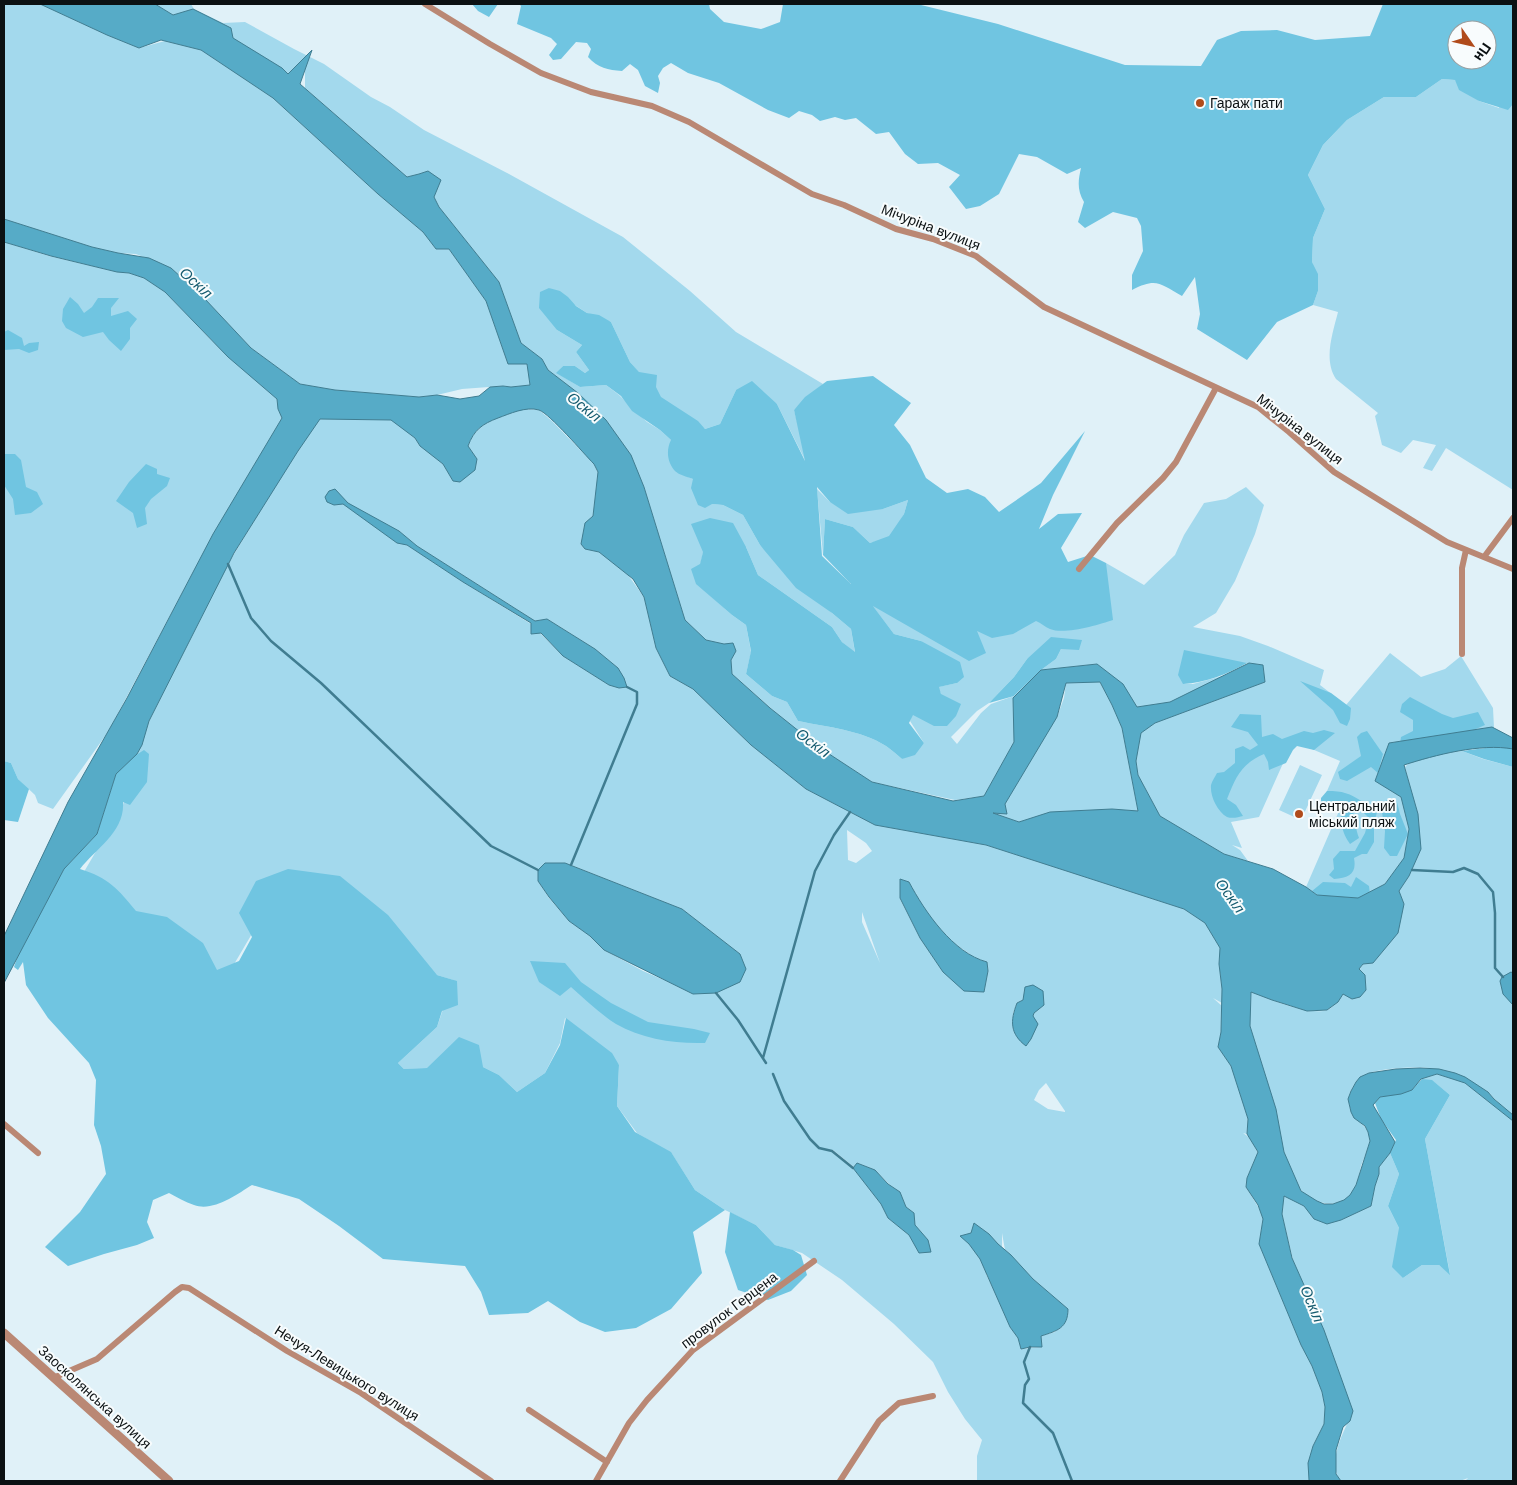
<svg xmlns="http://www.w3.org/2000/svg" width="1517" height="1485" viewBox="0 0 1517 1485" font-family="Helvetica,sans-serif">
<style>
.green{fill:#a3d9ed;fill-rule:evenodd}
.forest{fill:#70c5e1;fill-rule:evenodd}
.water{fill:#56abc7;stroke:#407d91;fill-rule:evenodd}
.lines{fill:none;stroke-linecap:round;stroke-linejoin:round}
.stream{stroke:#407d91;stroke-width:2.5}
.minor{stroke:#ba8874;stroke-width:6}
.tertiary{stroke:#ba8874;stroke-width:9}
.poi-dot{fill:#b04b1b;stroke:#f8fcfd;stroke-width:2}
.labels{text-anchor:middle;stroke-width:4;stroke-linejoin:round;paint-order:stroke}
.poi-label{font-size:14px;fill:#0b1113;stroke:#f8fcfd;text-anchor:start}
.street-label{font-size:14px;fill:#0b1113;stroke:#f8fcfd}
.water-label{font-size:15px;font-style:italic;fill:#155b6f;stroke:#f8fcfd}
</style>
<rect width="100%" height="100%" fill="#e0f1f8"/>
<!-- green -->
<path class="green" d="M4 4H40L107 35 139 48 165 41 201 50 273 98 378 194 423 232 436 249H449L486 301 508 364H528L530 385 511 387 502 386 462 389 437 395 419 397 335 390 300 384 251 348 205 299 171 268 136 254 118 253 92 247 4 219Z
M155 4H191L194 9 223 23 245 22 294 49 324 64 371 97 390 107 424 130 509 174 623 237 690 291 736 332 823 384 794 410 809 468 777 404 736 390 720 424 705 429 661 398 630 362 611 322 587 313 549 288 557 330 582 345 576 352 589 370 585 373 575 366H563L557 373 580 387 606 385 619 395 647 422 660 430 671 440 676 472 693 479 712 504 723 505 743 515 760 545 832 613 851 629 855 653 842 642 832 627 758 575 746 547 703 553 696 583 732 615 746 625 751 652 746 674 772 696 787 702 798 721C827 727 861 730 886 746 892 750 897 755 902 759L924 743 910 721 912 713 941 694 938 687 957 683 921 641 894 634 872 605 1036 620 1106 563 1144 585 1175 555 1184 535 1204 503 1226 499 1246 487 1264 505 1255 534 1235 581 1216 613 1193 627 1240 636 1268 646 1324 670 1320 685 1346 705 1390 653 1421 677 1445 669 1461 656 1493 708 1494 728 1389 743 1409 829 1404 859 1385 884 1358 898 1317 895 1306 887 1339 811 1321 805 1340 761 1293 741 1259 817 1231 822 1242 848 1232 845 1240 850 1248 861 1224 854 1160 816 1138 775 1136 761 1139 733 1155 723 1265 682 1263 665 1237 662 1183 684H1193L1237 672 1172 703 1136 709 1097 664 1041 670 1056 659 1061 649 1082 641 1027 659 1014 677 989 703 977 711 951 737 957 744 981 713 991 704 1014 696V742L984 796 955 800 872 782 820 748 782 718 732 674 731 660 736 651 722 644 706 640 685 620 644 487 578 393 548 370 542 359 521 343 499 282 439 207 434 197 428 171 420 174 407 177 305 88V71L302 65 288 74 223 32 173 15Z
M1513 60V490L1446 448 1432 471 1423 468 1436 445 1413 440 1401 453 1382 445 1375 416 1378 413 1336 379C1323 360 1333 332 1338 312L1313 305 1318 291 1312 262 1313 238 1325 209 1308 175 1323 145 1347 120 1384 97H1416L1442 79 1455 80 1479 101 1499 108Z
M4 242 49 256 117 272 129 273 144 278 165 292 212 341 278 399V409L282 418 192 574 108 732 53 809 38 803 35 795 18 779 11 763 4 761Z
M520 409 539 410 552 421 594 464 608 495 585 549 599 552 616 565 628 575 644 597 656 648 670 676 693 689 751 745 806 789 875 825 986 845 1184 909 1205 923 1220 948 1219 964 1222 989V1003L1213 998 1222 1006 1221 1032 1218 1047 1231 1066 1244 1103 1248 1116 1247 1134 1243 1133 1250 1138 1258 1153 1248 1175 1246 1187 1260 1210 1263 1219 1259 1244 1301 1345 1312 1366 1322 1392 1325 1407 1324 1424 1313 1446 1309 1481H977V1456L982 1440 965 1419 948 1392 933 1362 894 1324 842 1280 802 1253 775 1245 756 1225 725 1210 695 1190 672 1154 637 1133 617 1106 619 1065 565 1018 560 1043 545 1073 517 1092 499 1075 483 1067 404 1069 398 1063 437 1027 453 980 437 975 253 932 233 966 215 975 134 924 81 877 123 805 137 754 142 742 149 721 228 564 267 500 262 497 319 418H392L415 438 419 445 433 455 443 464 453 481 477 459 468 446C477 422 497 418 520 409ZM399 531 417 546 535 621 547 619 562 628 595 649 618 668 609 685 563 656 531 624 463 582 407 545ZM847 830 866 843 872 851 856 863 848 860ZM571 865 682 909 740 954 664 980 643 971 604 950 590 936 569 921 549 898 538 881ZM900 879 909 882 918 899 946 939 958 946 977 959 987 962 988 971 984 992 943 972 920 938 900 899ZM862 912 880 963 862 922ZM1023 1000 1034 1013 1033 1016 1013 1029V1013L1017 1003ZM1046 1083 1065 1111V1112L1048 1109 1034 1100 1039 1090ZM833 1150 854 1167 858 1163 875 1170 890 1185 900 1192 906 1207 914 1213V1225L928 1240 909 1235 888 1218 881 1204 854 1169 832 1152ZM1002 1233 1005 1250 1033 1279 1068 1309 1055 1332 1041 1336V1347L1021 1349 1018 1338 1010 1327 999 1300 986 1274 1005 1252 1002 1247Z
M817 489 830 502 883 509 908 500 904 514 890 538 870 543 853 527 825 519 823 555Z
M1098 679 1112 705 1122 728 1138 811 1019 822 990 812 1002 803 1044 728 1057 717 1064 698 1066 683Z
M1462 751 1483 759 1513 767V1115C1507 1110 1501 1105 1496 1100 1493 1098 1491 1094 1488 1092 1484 1088 1476 1086 1471 1084 1461 1079 1450 1073 1440 1070 1426 1065 1386 1068 1372 1072 1361 1076 1349 1087 1349 1099 1347 1124 1377 1123 1368 1148 1366 1154 1363 1160 1361 1166 1359 1175 1357 1186 1351 1194 1339 1210 1312 1204 1301 1190 1293 1180 1289 1164 1284 1152L1250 1026 1251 990C1265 999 1311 1016 1327 1010 1334 1007 1339 999 1344 993L1352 999 1354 998 1359 970 1404 904 1399 891 1409 876 1417 814 1405 767 1409 763 1444 753Z
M1300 765 1322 775 1301 820 1279 810Z
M1437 1074 1465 1083 1513 1121V1481H1465L1468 1478 1460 1481H1340C1327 1460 1343 1434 1352 1413L1307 1293 1293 1260 1282 1214 1284 1195 1304 1206 1341 1220 1371 1206 1375 1186 1379 1174V1167L1390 1153 1399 1174 1388 1206 1399 1228 1403 1278 1422 1265H1439L1450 1274 1425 1139 1450 1095 1434 1082 1421 1079Z"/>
<!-- forest -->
<path class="forest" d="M472 4H498L489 17 478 11Z
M519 4H709L710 9 724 22 761 29 780 22 783 4H917L998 24 1125 65 1201 66 1217 40 1241 31 1277 30 1315 40 1370 36 1383 4H1513V104L1508 110 1479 101 1459 90 1455 80 1442 79 1416 97H1384L1347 120 1323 145 1308 175 1325 209 1313 238 1312 262 1318 274V291L1313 305 1277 322 1247 360 1197 329 1200 314 1195 277 1182 296C1160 284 1157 277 1132 290V275L1143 251 1141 226 1137 218 1113 212 1085 228 1078 222 1084 202C1077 190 1078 181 1081 168L1067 174 1037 157 1019 154 999 194 980 206 966 209 949 187 960 175 938 163 918 164 905 154 889 132 876 134 856 118 845 120 835 117 820 121 812 115 799 111 789 118 768 110 719 83 688 73 671 63 663 68 658 76 660 83 658 93 645 86 638 70 630 64 622 71C608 70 598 68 588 57L591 49 587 43 576 42 561 59 553 60 549 55 557 44 551 38 517 24 521 6ZM1457 30H1487V60H1457Z
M549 288 560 291 568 297 576 306 587 313 599 315 611 322 630 362 639 372 657 375 656 387 661 397 698 421 705 429 720 424 736 390 752 381 777 404 805 461 794 410 805 397 827 381 873 376 911 403 894 425 910 445 926 478 947 493 968 489 985 497 999 512 1041 483 1085 431 1053 495 1039 529 1058 514 1082 513 1061 548 1068 562 1090 555 1106 563 1113 620C1098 625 1064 635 1050 629 1045 627 1041 623 1036 621L1013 634 992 638 977 631 986 653 969 661 873 606 894 634 921 641 960 662 964 677 957 683 939 687 941 694 961 704 956 716 947 726H934L913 715 909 723 924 743 915 755 902 759C897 755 892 750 886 746 861 730 827 727 798 721L787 702 772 696 746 674 751 651 746 625 732 615 696 584 691 569 700 564 703 552 691 524 710 518 733 523 746 547 758 575 832 627 842 642 855 652 851 629 832 613 796 588 760 545 743 515 723 505 712 504 705 508 698 505 691 488 693 479C688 477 679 475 675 471 667 462 666 450 671 440L660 430 632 411 621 396 606 385 580 387 556 373 563 366H575L585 373 589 370 576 352 582 345 557 330 539 308 540 292ZM817 487 830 502 848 514 883 509 908 500 904 514 889 536 870 543 853 527 825 519 823 555 851 584 822 556Z
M70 297 78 304 84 313 92 307 98 298H119L111 308V316L128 311 137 319 130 328V339L121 351 109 340 103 332 83 337 66 328 62 321 63 309Z
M8 330 22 338 24 346 29 343 39 342 38 350 29 353 19 349 4 350V332Z
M4 454H15L21 460 26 487 37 492 43 504 31 513 15 515 13 499 4 485Z
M146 464 157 469V474L170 478 167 486 151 499 145 508 147 524 137 528 133 513 116 501 129 482Z
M1051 637 1082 640 1079 650 1061 649 1056 659 1041 670 1014 696 989 703 1014 677 1027 659Z
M1184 650 1247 663C1228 674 1205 683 1183 684L1178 675Z
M1300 681 1331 693 1351 708 1350 719 1347 726 1340 723 1333 710Z
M1410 697 1442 714 1453 718 1478 712 1485 725 1469 732 1400 744 1401 737 1413 731V720L1400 712 1402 704Z
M1240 714 1261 715 1262 737 1273 734 1282 739 1304 731 1313 733 1324 730 1335 733 1314 750 1297 746 1293 750 1286 763 1269 770 1268 762 1264 754C1241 764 1236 777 1227 799L1236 805 1243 816C1239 817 1232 819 1227 817 1217 811 1210 796 1211 785 1212 781 1215 777 1217 773L1224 772 1235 763V749L1243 746 1250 750 1258 745 1248 732 1231 727Z
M1367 731 1383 754 1378 773 1371 767 1347 781 1340 779 1338 772 1361 756 1357 737 1361 733Z
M1501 746 1513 748V767L1484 759 1462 751Z
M144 750 149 754 147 782 130 805 123 802C125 832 96 848 80 869 109 878 118 889 136 911L167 917 203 943 217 970 239 961 252 937 239 913 256 881 288 869 340 876 388 915 437 975 457 981 458 1005 442 1011 437 1027 398 1063 404 1069 427 1068 459 1037 479 1045 483 1067 499 1075 517 1092 545 1073 560 1045 566 1018 612 1053 619 1065 617 1106 635 1132 671 1152 695 1190 725 1210 693 1232 702 1273 671 1309 636 1328 605 1332 580 1322 548 1301 528 1313 489 1315 481 1292 465 1266 383 1259 339 1226 299 1199 252 1185C236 1195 213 1212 194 1205 185 1202 177 1197 169 1193L153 1200 147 1222 154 1238 137 1245 104 1254 68 1266 45 1247 80 1212 106 1174 101 1146 94 1125 96 1080 89 1063 48 1018 26 985 23 962 18 970 14 967 18 955 64 869 97 834 116 774 133 757Z
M4 761 11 763 18 779 29 789 18 822 4 820Z
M1327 791C1343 791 1349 793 1363 802V811L1367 803 1375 806 1377 812 1374 824V842L1367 854H1362L1354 858C1357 874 1349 878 1334 879L1329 875 1334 869 1333 859 1340 851H1355L1365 833 1369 818 1363 812 1352 809C1356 819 1355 828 1359 838L1350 844C1346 838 1343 833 1342 825 1341 816 1342 814 1337 805L1321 803V798Z
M1387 800 1397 802 1400 814 1408 834 1397 856H1390L1384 848 1385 831 1381 806Z
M1356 877 1369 886 1370 895 1358 898 1321 897 1312 891 1323 882 1345 883 1351 887Z
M530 961 565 963 581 982 611 1003 648 1022 694 1029 710 1033 705 1043C675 1044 642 1039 616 1024 600 1014 585 999 571 987L560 996 539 982Z
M1422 1079 1432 1080 1450 1095 1425 1139 1450 1275 1439 1265H1422L1403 1278 1392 1267 1399 1228 1388 1206 1399 1174 1390 1153 1396 1140 1381 1119 1375 1103 1380 1097 1412 1090Z
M730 1212 756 1225 775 1245 793 1250 801 1255 807 1275 791 1291 768 1300 738 1290 725 1252Z"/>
<!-- water -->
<path class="water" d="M40 4H155L173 15 193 9 231 28 233 38 282 68 288 74 312 50 300 84 407 177 419 174 428 171 441 180 434 197 439 207 499 282 521 343 542 359 548 370 578 393 606 420 631 455 644 487 685 620 706 640 724 644 733 643 736 651 731 660 732 674 770 708 820 748 872 782 953 801 984 796 1014 742 1013 698 1041 670 1097 664 1123 684 1137 707 1170 702 1249 663 1263 665 1265 682 1155 723 1141 733 1136 761 1138 775 1160 816 1224 854 1273 869 1306 887 1317 895 1358 898 1385 884 1404 858 1409 829 1401 797 1375 781 1389 743 1492 727 1513 738V749C1481 743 1435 755 1404 765L1418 814 1421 849 1409 876 1399 891 1404 904 1398 933 1373 963 1363 964 1359 969 1365 975 1366 990 1360 997 1352 999 1343 994 1338 1002 1327 1010 1307 1011 1272 1000 1251 992 1250 1026 1276 1109 1284 1152 1301 1191 1317 1201 1324 1204H1333L1344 1200 1350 1195 1356 1185 1370 1141 1368 1132 1365 1126 1354 1118 1351 1112 1348 1099 1351 1091 1356 1082 1360 1077 1369 1073 1396 1069 1420 1068 1439 1069 1455 1073 1465 1077 1488 1092 1494 1099 1513 1115V1121L1465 1083 1437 1074 1421 1079 1412 1090 1401 1094 1380 1097 1373 1105 1395 1142 1390 1153 1379 1167V1174L1375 1186 1371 1206 1341 1220 1327 1224 1314 1219 1304 1206 1284 1196 1282 1214 1292 1258 1324 1330 1353 1411 1350 1421 1343 1427 1336 1450V1474L1341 1481H1309V1480L1308 1463 1313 1446 1324 1424 1325 1407 1322 1392 1312 1366 1301 1345 1259 1244 1263 1219 1258 1205 1246 1187 1247 1178 1258 1152 1247 1134 1248 1119 1231 1066 1218 1047 1221 1032 1222 989 1219 964 1220 948 1205 923 1184 909 986 845 875 825 806 789 751 745 693 689 670 676 656 648 644 597 633 579 599 552 585 549 581 544 585 523 593 516 598 472 594 464C584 454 550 414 539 410 526 406 509 414 498 418 482 424 474 430 468 446L477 459 475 470 460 482 453 481 443 464 420 446 415 438 391 420 320 419 298 451 234 553 149 721 142 745 137 754 116 774 97 834 64 869 4 983V936L68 802 127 698 213 534 282 418 278 409 277 399 228 357 165 292 144 278 129 273 117 272 51 256 4 242V219L92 247 118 253 149 258 171 268 205 299 251 348 300 384 335 390 419 397 437 395 460 399 479 396 490 387 503 386 511 387 530 385 527 364H508L486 301 449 249H436L423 232 378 194 273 98 201 50 161 40 139 48 107 35ZM1100 682 1112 705 1122 728 1138 811 1112 809 1050 812 1019 822 993 813 1007 814 1005 804 1057 717 1066 683Z
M335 489 348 503 399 531 417 546 516 609 535 621 547 619 595 649 618 668 624 678 627 687 619 688 609 685 563 656 541 633 531 634V623L463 582 407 545 397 543 343 504 334 505 327 502 325 497 329 491Z
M545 863H565L682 909 740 954 746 969 740 982 716 993 693 994 604 950 590 936 569 921 549 897 538 881V870Z
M900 879 909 882C925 912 953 953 987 962L988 971 984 992 964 991 943 972 920 938 900 898Z
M1511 972 1513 973V1005L1503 994 1500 981 1502 977Z
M1033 985 1043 991 1044 1005 1034 1013 1033 1016 1038 1024 1031 1039 1026 1046C1010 1034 1010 1021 1017 1003L1023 1000 1025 987Z
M857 1163 875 1170 888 1184 900 1192 906 1207 914 1213 915 1225 928 1240 931 1252 919 1253 909 1235 888 1218 881 1204 853 1168Z
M974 1223 989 1234 998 1244 1011 1255 1033 1279 1068 1309C1068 1328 1057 1331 1041 1336L1042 1347H1030L1021 1349 1018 1338 1010 1327 980 1259 969 1244 960 1236 971 1233Z"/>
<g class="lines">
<!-- stream -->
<path class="stream" d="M228 564 251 618 271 641 321 683 491 846 538 870
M571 865 637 704V692L627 687
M1412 870 1453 872 1464 868 1478 874 1493 892 1495 913V968L1503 977
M716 993 738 1020 766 1063
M763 1058 815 871 834 835 850 812
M773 1074 784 1101 810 1139 819 1148 832 1151 853 1168
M1030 1347 1024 1362 1029 1379 1025 1385 1023 1403 1053 1433 1072 1481"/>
<!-- minor -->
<path class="minor" d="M425 4 490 44 541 73 591 92 652 106 689 122 812 194 844 205 896 229 933 239 976 256 1044 307 1258 407 1289 432 1334 472 1447 542 1513 569
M1484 557 1513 518
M1079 569 1117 523 1163 478 1176 462 1216 388
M1462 654V568L1466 550
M4 1124 38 1153
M53 1378 97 1359 175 1292 182 1287 189 1288 287 1351 361 1393 491 1481
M529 1410 607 1462
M596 1481 629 1423 647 1400 693 1350 814 1261
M840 1481 879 1421 899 1403 933 1396"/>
<!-- tertiary -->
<path class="tertiary" d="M4 1333 169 1481"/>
</g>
<!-- markers -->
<g class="poi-dot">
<circle cx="1200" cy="103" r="5"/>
<circle cx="1299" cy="814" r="5"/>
</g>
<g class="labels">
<!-- poi labels -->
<g class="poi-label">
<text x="1210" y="108">Гараж пати</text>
<text x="1309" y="811">Центральний<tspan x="1309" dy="16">міський пляж</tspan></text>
</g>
<!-- street labels -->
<g class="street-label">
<text transform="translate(931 227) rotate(21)" y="5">Мічуріна вулиця</text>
<text transform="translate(1300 429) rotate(38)" y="5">Мічуріна вулиця</text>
<text transform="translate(729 1310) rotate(-37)" y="5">провулок Герцена</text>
<text transform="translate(347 1373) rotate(32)" y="5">Нечуя-Левицького вулиця</text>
<text transform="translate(95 1397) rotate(42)" y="5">Заосколянська вулиця</text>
</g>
<!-- water labels -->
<g class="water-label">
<text transform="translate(196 283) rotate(42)" y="5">Оскіл</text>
<text transform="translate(584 407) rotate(38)" y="5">Оскіл</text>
<text transform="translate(813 743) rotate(36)" y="5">Оскіл</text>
<text transform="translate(1230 896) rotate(54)" y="5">Оскіл</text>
<text transform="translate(1312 1304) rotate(67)" y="5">Оскіл</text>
</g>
</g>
<!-- border -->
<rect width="1517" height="1485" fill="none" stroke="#0b1113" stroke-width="10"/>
<!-- north arrow -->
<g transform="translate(1472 45) rotate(124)"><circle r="24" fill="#f8fcfd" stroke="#999e9f"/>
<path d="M0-4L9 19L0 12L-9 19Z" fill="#b04b1b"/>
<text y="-8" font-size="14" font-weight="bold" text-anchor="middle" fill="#0b1113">Пн</text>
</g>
</svg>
